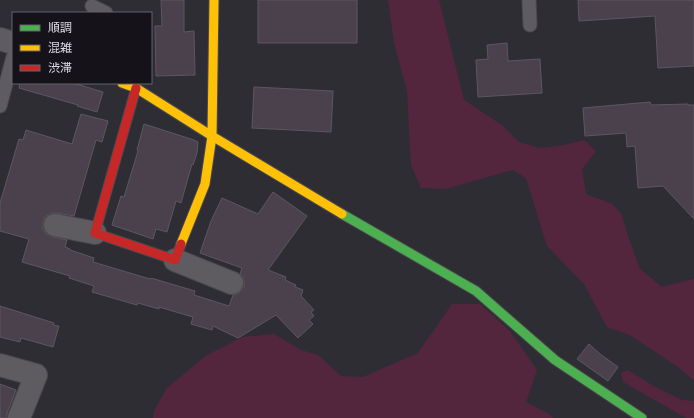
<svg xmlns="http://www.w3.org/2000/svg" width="694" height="418" viewBox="0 0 694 418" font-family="Lato,'Noto Sans JP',sans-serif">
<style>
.green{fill:#54263e}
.building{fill:#4a414d;stroke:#5c585e}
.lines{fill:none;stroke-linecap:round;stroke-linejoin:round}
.lane-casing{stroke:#4b4950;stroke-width:15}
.street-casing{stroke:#4b4950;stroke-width:24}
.fast-casing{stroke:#4b4950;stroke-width:11}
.slow-casing{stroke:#4b4950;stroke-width:11}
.jam-casing{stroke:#4b4950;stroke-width:11}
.lane{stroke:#5e5c61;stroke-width:13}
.street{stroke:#5e5c61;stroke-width:22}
.fast{stroke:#4caf50;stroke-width:9}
.slow{stroke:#ffc107;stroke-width:9}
.jam{stroke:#c62828;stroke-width:9}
</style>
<rect width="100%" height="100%" fill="#2f2d34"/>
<!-- green -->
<path class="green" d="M388 0H439L464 100 503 126 519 142 540 148 565 145 584 140 596 151 582 169 586 194 612 204 621 213 628 236 640 269 662 287 694 279V381L681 369 630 335 607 327 584 284 547 246 526 178 513 170 445 189 421 188 411 165 407 91 394 43Z
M452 304H480L510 331 537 370 526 402 549 414 553 418H153L154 411 167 388 207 355 243 337 274 334 301 350 318 355 341 376 363 377 418 353Z
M628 370 655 387 682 400 694 401V418H686L623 382 621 373Z"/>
<!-- building -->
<path class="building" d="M161 0H184V32L194 31 195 75 156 76 155 26H162Z
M258 0H357V43H258Z
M578 0H694V66L658 68 655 16 579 21Z
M507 43 508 61 540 59 542 93 478 97 476 60 488 59 487 45Z
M20 83H73L103 92 97 112 77 106 78 105 19 88Z
M254 87 333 91 331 132 252 128Z
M650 102 651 105 688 104V105H694V219L663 186 638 188 635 146 627 147 626 133 585 136 583 108Z
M81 114 108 121 102 142 96 140 74 216 57 213H51L45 217 43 222V229L46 234 53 237 67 240 65 247 70 249V250L94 258 93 262 150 279 151 278 195 291 194 295 229 306 233 295 239 293 244 287V281L242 276 240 274 242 268 200 253 211 221 222 198 258 214 273 192 307 216 268 270 286 277 285 280 296 285 295 287 303 290 301 296 314 310 311 312 314 316 309 320 313 324 298 338 276 315 238 338 213 326 212 330 191 324 193 317 159 307V309L138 303 137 305 92 292 94 286 69 278 70 276 22 262 29 239 0 231V203L19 139 23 140 26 130 72 144Z
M144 124 194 140 198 142 197 153 193 165 192 164 181 203 176 201 167 232 156 229 153 239 112 225 121 196 124 197 138 151 137 150Z
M0 306 54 323 53 325 59 326 53 347 21 338 20 342 0 337Z
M589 344 600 354 618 367 608 381 577 359Z
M0 384 16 390 7 413V418H0Z"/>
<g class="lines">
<defs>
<path id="lane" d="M529 0 530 25
M92 6 106 13
M0 106 13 57"/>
<path id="street" d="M0 39 13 43
M55 225 95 233
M175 260 232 283
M0 365 36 375 19 418"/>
<path id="fast" d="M342 214 476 291 555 360 642 418"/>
<path id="slow" d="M122 83 136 88 212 136 342 214
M181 244 205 184 212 136 214 0"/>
<path id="jam" d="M136 88 95 233 175 260 181 244"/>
</defs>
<!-- lane casing -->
<use href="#lane" class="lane-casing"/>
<!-- street casing -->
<use href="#street" class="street-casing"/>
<!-- fast casing -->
<use href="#fast" class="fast-casing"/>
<!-- slow casing -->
<use href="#slow" class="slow-casing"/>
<!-- jam casing -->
<use href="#jam" class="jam-casing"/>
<!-- lane -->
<use href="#lane" class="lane"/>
<!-- street -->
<use href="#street" class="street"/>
<!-- fast -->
<use href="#fast" class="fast"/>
<!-- slow -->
<use href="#slow" class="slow"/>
<!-- jam -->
<use href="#jam" class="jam"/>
</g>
<!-- legend -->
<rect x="12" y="12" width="140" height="72" fill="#151319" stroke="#65636a"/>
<rect x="20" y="25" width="20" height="6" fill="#4caf50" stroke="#65636a"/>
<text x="48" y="32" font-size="12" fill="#dcdae3">順調</text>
<rect x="20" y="45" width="20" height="6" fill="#ffc107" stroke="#65636a"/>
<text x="48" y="52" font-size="12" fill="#dcdae3">混雑</text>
<rect x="20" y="65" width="20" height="6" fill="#c62828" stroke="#65636a"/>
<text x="48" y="72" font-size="12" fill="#dcdae3">渋滞</text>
</svg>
